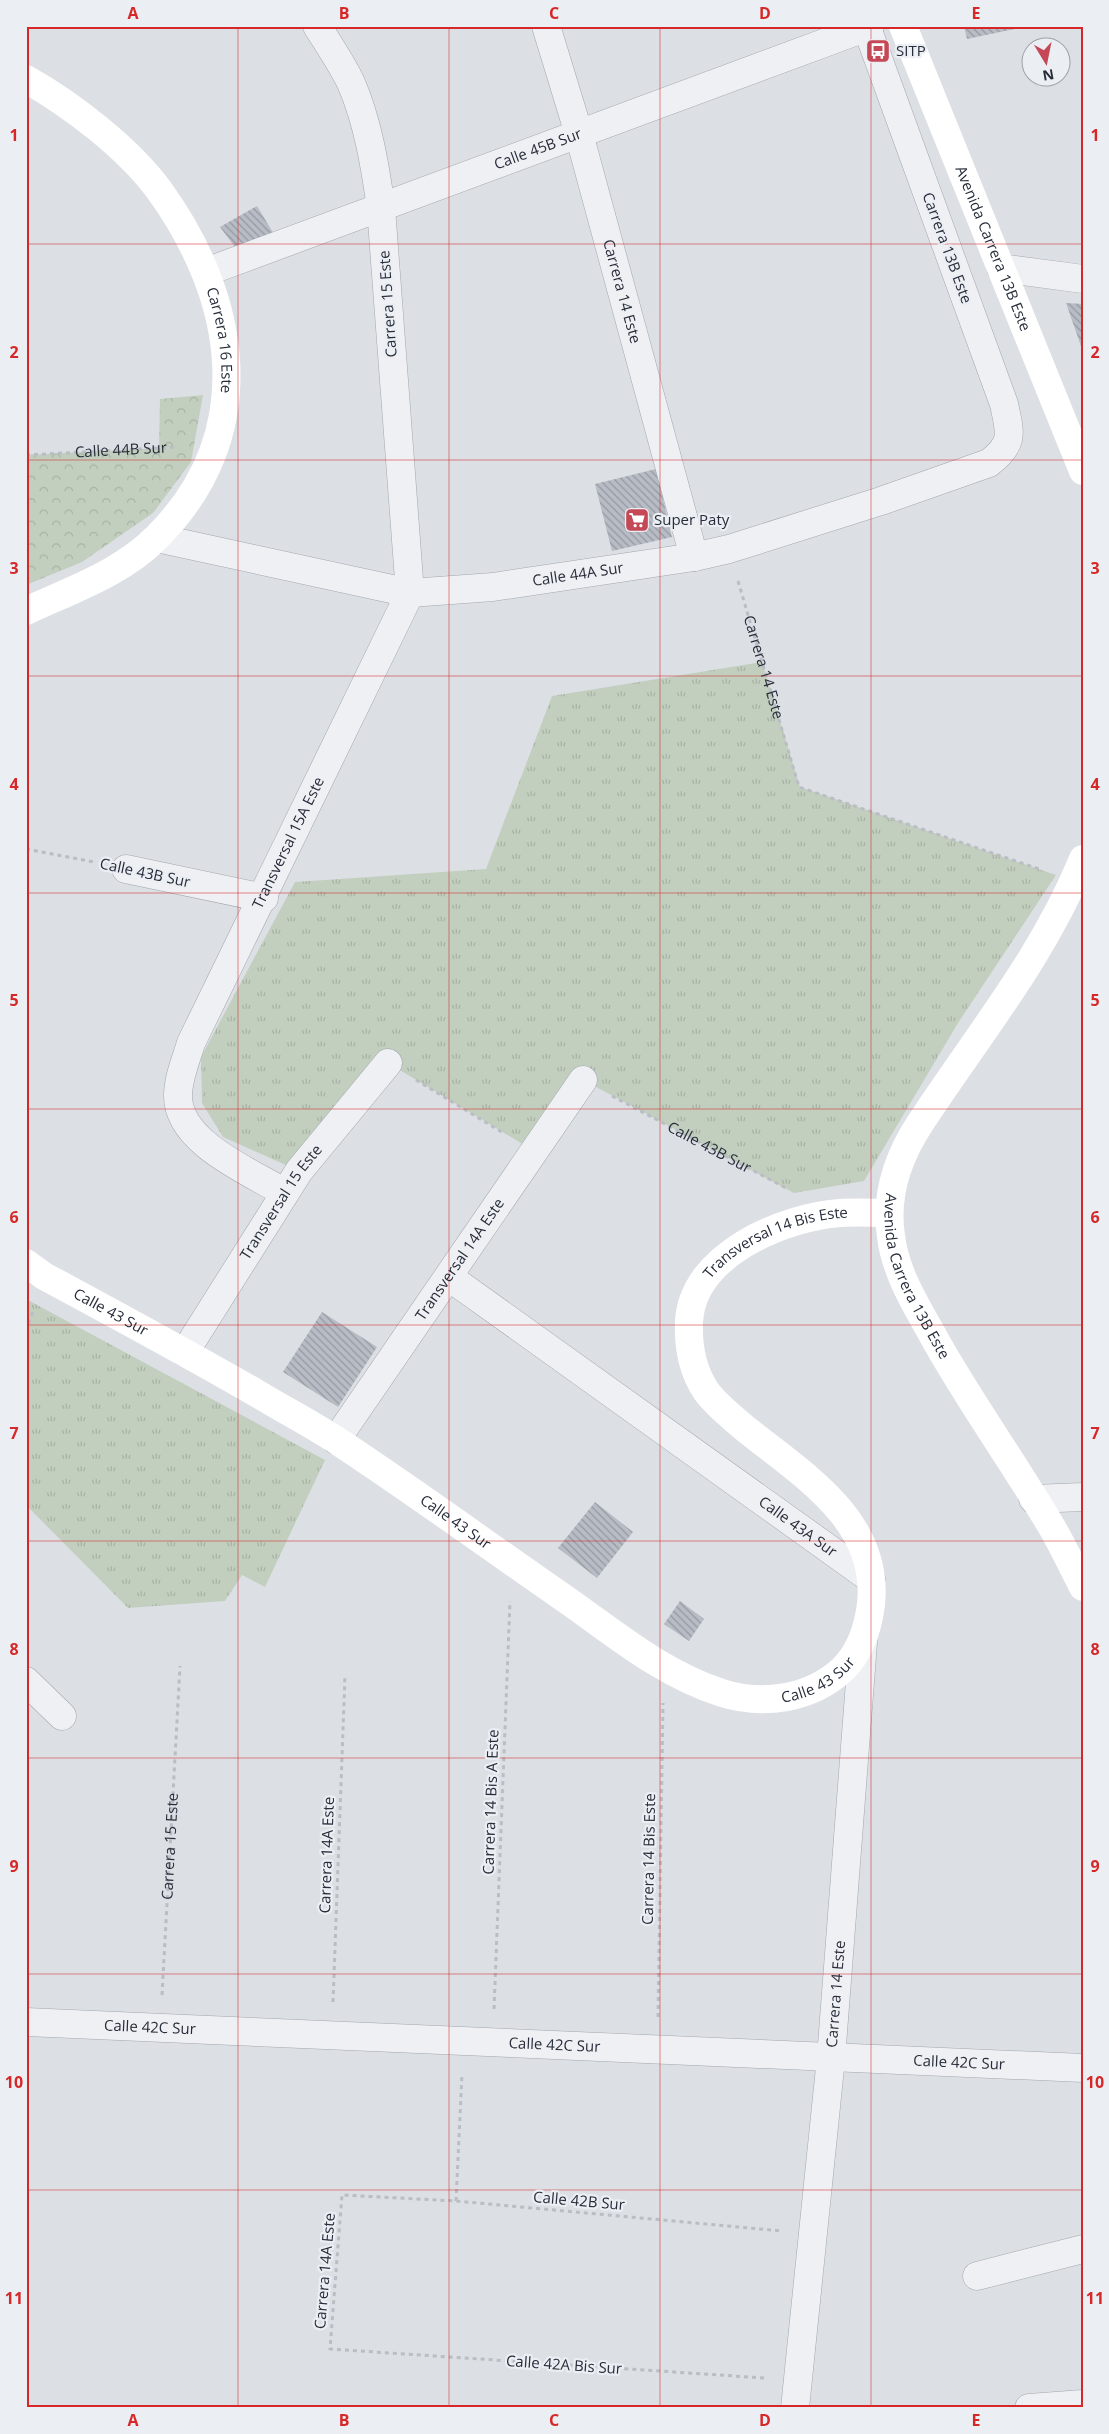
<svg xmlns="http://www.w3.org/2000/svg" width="1109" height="2434" viewBox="0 0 1109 2434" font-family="'Open Sans',sans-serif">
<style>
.grass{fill:url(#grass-tufts)}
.park{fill:url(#park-crowns)}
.building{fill:url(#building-back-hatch)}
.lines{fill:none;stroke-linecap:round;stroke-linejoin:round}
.street-casing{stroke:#a2a7ae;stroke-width:29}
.path{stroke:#bbbdc4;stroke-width:3;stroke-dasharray:4 4;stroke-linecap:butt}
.street{stroke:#eff0f4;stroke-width:28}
.secondary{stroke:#fff;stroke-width:28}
.grid{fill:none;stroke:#d62828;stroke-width:1;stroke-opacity:0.55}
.labels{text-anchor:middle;stroke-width:4.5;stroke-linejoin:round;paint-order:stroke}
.poi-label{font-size:15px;fill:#272d3a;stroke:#ebeef3;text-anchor:start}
.street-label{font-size:15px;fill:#272d3a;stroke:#ebeef3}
.neatline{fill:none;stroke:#d62828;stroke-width:2}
.grid-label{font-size:16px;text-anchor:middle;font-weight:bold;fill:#d62828}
</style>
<defs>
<pattern id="grass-tufts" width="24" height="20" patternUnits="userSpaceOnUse" patternTransform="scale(1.25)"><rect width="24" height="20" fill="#c2cfbe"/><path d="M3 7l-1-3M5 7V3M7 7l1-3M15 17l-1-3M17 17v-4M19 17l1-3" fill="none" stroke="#a7b2a4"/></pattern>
<pattern id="park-crowns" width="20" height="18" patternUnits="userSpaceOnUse" patternTransform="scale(1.25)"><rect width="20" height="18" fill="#c2cfbe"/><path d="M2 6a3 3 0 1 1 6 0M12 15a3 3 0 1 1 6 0" fill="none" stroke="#a7b2a4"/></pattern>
<pattern id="building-back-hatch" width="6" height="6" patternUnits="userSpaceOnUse" patternTransform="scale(1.25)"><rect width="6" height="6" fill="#b7bcc5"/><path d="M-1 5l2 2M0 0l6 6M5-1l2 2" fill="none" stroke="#9599a1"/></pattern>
</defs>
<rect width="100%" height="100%" fill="#dce0e5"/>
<!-- grass -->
<path class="grass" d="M762 662 800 787 1056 875 958 1023 864 1181 794 1193 583 1080 534 1151 388 1063 299 1171 223 1137 202 1103 201 1057 295 882 486 869 552 696Z
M26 1299 325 1460 265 1587 242 1575 225 1601 128 1608 26 1505Z"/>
<!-- park -->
<path class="park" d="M203 395 191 462 153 513 82 562 26 585V455L159 448 160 399Z"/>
<!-- building -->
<path class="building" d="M964 26H1023L1024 27 967 39Z
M257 206 275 236 235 247 220 227Z
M1066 303 1083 304V349H1082Z
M656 469 672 537 612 551 595 484Z
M322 1312 377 1347 338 1407 283 1372Z
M595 1502 633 1532 597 1578 558 1548Z
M680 1601 704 1619 689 1641 664 1624Z"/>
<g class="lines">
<defs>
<g id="street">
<path id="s5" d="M546 26 579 134 694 557"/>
<path d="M1001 268 1083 279"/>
<path id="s6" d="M206 272 870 26"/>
<path id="s7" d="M157 538 410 593 493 587 694 557 729 549 881 501 989 463C1015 443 1010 433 1004 404L867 28"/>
<path d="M126 869 264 898"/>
<path id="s8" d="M285 1193C251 1172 178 1143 178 1096 178 1078 186 1060 191 1043L410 593 381 208C375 166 368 122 351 83 342 64 329 45 317 26"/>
<path id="s9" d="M449 1277 871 1579"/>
<path id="s10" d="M185 1352 299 1171 388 1063"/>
<path id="s11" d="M336 1440 583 1080"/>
<path d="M1033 1499 1083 1497"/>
<path d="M26 1681 62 1716"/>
<path id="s12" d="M26 2022 1083 2068"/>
<path d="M977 2276 1083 2249"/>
<path id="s13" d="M795 2408 831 2058 863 1643"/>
<path d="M1029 2408 1083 2404"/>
</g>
</defs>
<!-- street casing -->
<use href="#street" class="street-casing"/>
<!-- path -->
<g class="path">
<path id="s1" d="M26 455 178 447"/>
<path id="s2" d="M738 581 799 787 1042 870"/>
<path d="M26 849 94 862"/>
<path d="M416 1080 505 1134"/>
<path id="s3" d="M612 1096 788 1189"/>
<path d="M26 1331 34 1308"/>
<path id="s4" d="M162 1995 180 1666"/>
<path d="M333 2002 345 1676"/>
<path d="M494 2009 510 1601"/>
<path d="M658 2017 663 1703"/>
<path d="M456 2201 462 2074"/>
<path d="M764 2378 330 2349 342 2195 456 2201 782 2231"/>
</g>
<!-- street -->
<use href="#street" class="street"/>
<!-- secondary -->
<g class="secondary">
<path id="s14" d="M903 26 1083 471"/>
<path id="s15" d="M26 79C72 105 128 148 159 190 238 299 260 434 157 537 122 573 71 590 26 611"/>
<path id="s16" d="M1083 859C1042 959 977 1036 919 1125 897 1159 885 1196 891 1236 895 1274 919 1310 937 1343 972 1405 1014 1463 1050 1524 1062 1544 1072 1566 1083 1587"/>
<path id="s17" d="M26 1263 44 1276C118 1316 191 1355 263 1397 288 1412 315 1426 339 1442 418 1494 494 1550 571 1603 619 1637 665 1675 722 1693 763 1706 811 1699 843 1669 861 1651 868 1629 871 1604 880 1521 803 1475 747 1430 733 1418 717 1406 706 1391 692 1370 688 1347 689 1322 692 1255 783 1217 840 1213 856 1212 873 1213 889 1213"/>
</g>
</g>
<!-- grid -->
<path class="grid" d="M238 26V2408M449 26V2408M660 26V2408M871 26V2408M26 244H1083M26 460H1083M26 676H1083M26 893H1083M26 1109H1083M26 1325H1083M26 1541H1083M26 1758H1083M26 1974H1083M26 2190H1083"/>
<!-- icons -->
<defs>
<symbol id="bus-square" viewBox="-11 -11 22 22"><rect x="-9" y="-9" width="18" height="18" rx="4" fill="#c44856" stroke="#ebeef3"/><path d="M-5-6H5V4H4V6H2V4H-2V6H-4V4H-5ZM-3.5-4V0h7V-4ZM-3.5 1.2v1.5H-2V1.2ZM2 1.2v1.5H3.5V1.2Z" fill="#fff"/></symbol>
<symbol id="supermarket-square" viewBox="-11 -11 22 22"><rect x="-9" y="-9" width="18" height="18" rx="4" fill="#c44856" stroke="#ebeef3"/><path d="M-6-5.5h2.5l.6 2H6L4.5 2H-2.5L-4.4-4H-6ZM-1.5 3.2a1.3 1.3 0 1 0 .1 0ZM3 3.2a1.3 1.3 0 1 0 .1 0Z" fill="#fff"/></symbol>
</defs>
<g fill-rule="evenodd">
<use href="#bus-square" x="864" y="37" width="28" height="28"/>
<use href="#supermarket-square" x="623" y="506" width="28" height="28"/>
</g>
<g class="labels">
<!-- poi labels -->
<g class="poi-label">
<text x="896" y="56">SITP</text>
<text x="654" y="525">Super Paty</text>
</g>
<!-- street labels -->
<g class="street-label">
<text dy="5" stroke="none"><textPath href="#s6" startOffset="354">Calle 45B Sur</textPath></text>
<text transform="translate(947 248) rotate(70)" y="5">Carrera 13B Este</text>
<text dy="5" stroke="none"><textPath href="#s14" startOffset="240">Avenida Carrera 13B Este</textPath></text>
<text dy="5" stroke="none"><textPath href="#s5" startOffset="276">Carrera 14 Este</textPath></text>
<text transform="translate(388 304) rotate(-94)" y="5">Carrera 15 Este</text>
<text dy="5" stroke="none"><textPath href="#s15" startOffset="339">Carrera 16 Este</textPath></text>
<text dy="5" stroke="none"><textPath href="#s1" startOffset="95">Calle 44B Sur</textPath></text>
<text dy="5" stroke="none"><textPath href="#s7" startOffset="428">Calle 44A Sur</textPath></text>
<text dy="5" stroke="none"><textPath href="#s2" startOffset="90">Carrera 14 Este</textPath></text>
<text dy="5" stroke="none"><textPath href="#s8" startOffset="428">Transversal 15A Este</textPath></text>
<text transform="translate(145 873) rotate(12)" y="5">Calle 43B Sur</text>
<text dy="5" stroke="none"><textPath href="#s3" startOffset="110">Calle 43B Sur</textPath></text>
<text dy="5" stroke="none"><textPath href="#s10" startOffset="178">Transversal 15 Este</textPath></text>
<text dy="5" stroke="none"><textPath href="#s17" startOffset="1504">Transversal 14 Bis Este</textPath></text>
<text dy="5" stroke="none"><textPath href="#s11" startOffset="219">Transversal 14A Este</textPath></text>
<text dy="5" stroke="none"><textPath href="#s16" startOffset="476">Avenida Carrera 13B Este</textPath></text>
<text dy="5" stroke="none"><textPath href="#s17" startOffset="98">Calle 43 Sur</textPath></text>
<text dy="5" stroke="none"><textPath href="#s17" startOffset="502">Calle 43 Sur</textPath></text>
<text dy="5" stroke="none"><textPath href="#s9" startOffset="429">Calle 43A Sur</textPath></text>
<text dy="5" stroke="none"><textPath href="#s17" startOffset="921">Calle 43 Sur</textPath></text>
<text transform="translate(491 1802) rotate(-88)" y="5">Carrera 14 Bis A Este</text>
<text dy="5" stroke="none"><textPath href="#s4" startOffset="149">Carrera 15 Este</textPath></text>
<text transform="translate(327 1855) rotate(-88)" y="5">Carrera 14A Este</text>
<text transform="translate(649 1859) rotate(-89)" y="5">Carrera 14 Bis Este</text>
<text dy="5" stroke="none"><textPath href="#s13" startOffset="416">Carrera 14 Este</textPath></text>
<text dy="5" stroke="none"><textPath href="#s12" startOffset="124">Calle 42C Sur</textPath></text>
<text dy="5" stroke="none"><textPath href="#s12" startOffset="529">Calle 42C Sur</textPath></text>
<text dy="5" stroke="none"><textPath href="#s12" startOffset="934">Calle 42C Sur</textPath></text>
<text transform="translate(579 2201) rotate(5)" y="5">Calle 42B Sur</text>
<text transform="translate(325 2271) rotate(-85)" y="5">Carrera 14A Este</text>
<text transform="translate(564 2365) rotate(4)" y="5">Calle 42A Bis Sur</text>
</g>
</g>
<!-- border -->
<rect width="1109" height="2434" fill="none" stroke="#ebeef3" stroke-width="55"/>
<!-- north arrow -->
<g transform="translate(1046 62) rotate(170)"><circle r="24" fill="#ebeef3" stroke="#9da1a9"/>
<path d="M0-4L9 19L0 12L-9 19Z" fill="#c44856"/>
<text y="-8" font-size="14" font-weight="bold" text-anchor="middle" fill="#272d3a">N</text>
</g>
<rect x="28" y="28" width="1054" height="2378" class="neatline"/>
<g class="grid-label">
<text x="133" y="19">A</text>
<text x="344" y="19">B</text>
<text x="554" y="19">C</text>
<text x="765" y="19">D</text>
<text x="976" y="19">E</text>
<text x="14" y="141">1</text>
<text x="1095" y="141">1</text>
<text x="14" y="358">2</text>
<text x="1095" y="358">2</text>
<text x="14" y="574">3</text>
<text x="1095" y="574">3</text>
<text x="14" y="790">4</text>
<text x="1095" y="790">4</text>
<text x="14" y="1006">5</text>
<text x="1095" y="1006">5</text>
<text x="14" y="1223">6</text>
<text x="1095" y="1223">6</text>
<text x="14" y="1439">7</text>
<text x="1095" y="1439">7</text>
<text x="14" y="1655">8</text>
<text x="1095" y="1655">8</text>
<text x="14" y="1872">9</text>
<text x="1095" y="1872">9</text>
<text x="14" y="2088">10</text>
<text x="1095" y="2088">10</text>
<text x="14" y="2304">11</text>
<text x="1095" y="2304">11</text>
<text x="133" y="2426">A</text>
<text x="344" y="2426">B</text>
<text x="554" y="2426">C</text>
<text x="765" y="2426">D</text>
<text x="976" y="2426">E</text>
</g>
</svg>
